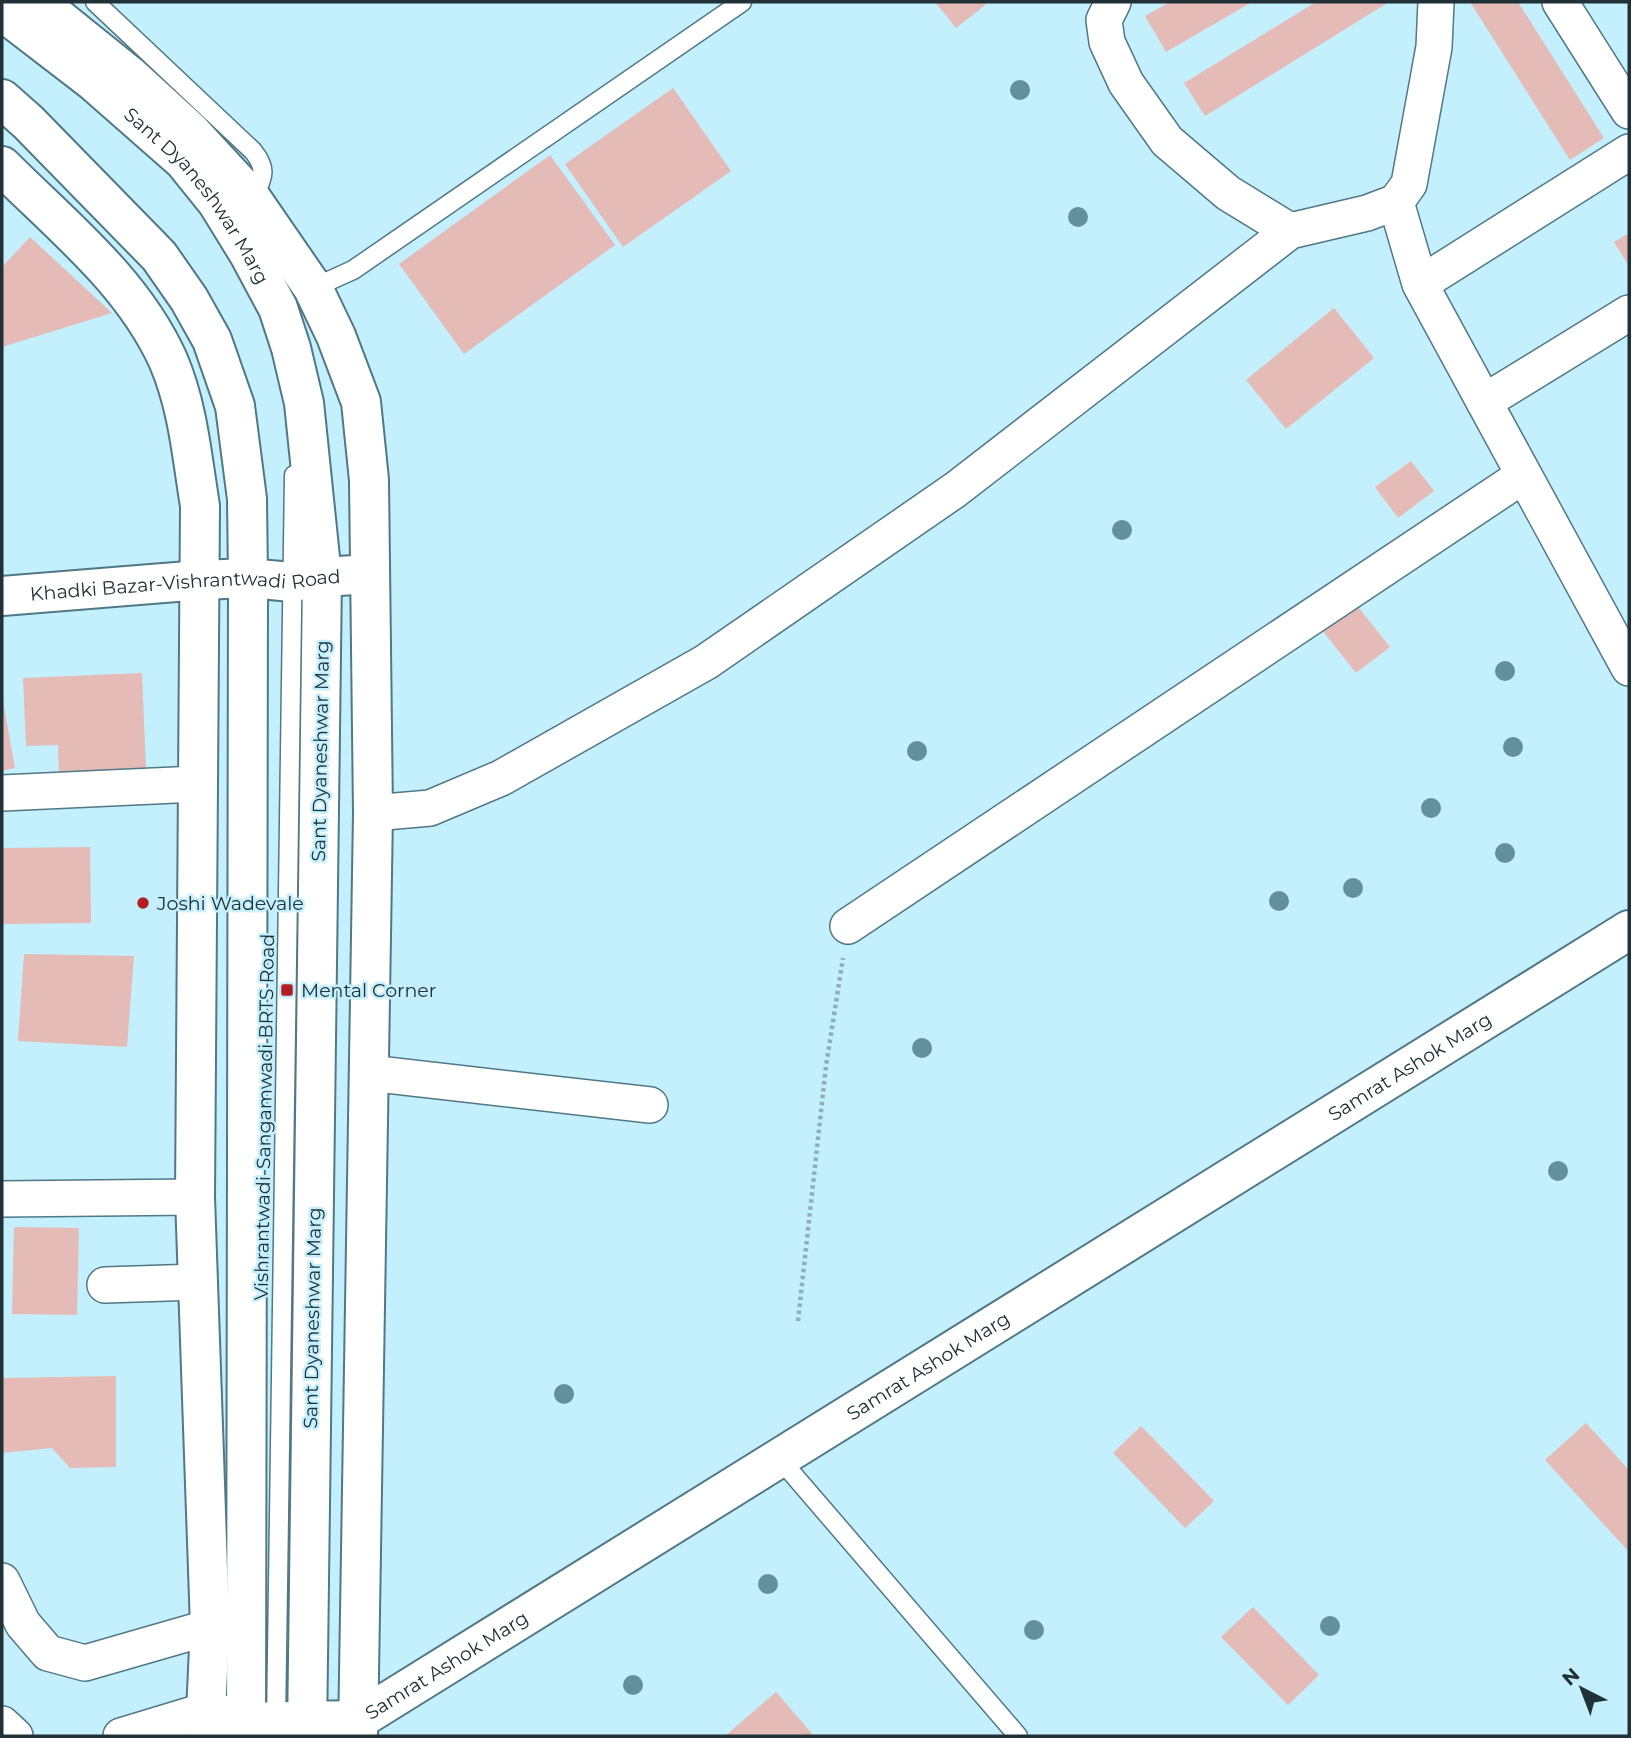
<svg xmlns="http://www.w3.org/2000/svg" width="1631" height="1738" viewBox="0 0 1631 1738" font-family="Montserrat,sans-serif">
<style>
.building{fill:#e4bbb6}
.lines{fill:none;stroke-linecap:round;stroke-linejoin:round}
.lane-casing{stroke:#507885;stroke-width:21}
.street-casing{stroke:#507885;stroke-width:38}
.secondary-casing{stroke:#507885;stroke-width:42}
.primary-casing{stroke:#507885;stroke-width:42}
.path{stroke:#8dafba;stroke-width:4.5;stroke-dasharray:3.5 3.5;stroke-linecap:butt}
.lane{stroke:#fff;stroke-width:18}
.street{stroke:#fff;stroke-width:35}
.secondary{stroke:#fff;stroke-width:38}
.primary{stroke:#fff;stroke-width:38}
.tree{fill:#63909d}
.poi-dot{fill:#b11f24;stroke:#c4effd;stroke-width:2.5}
.labels{text-anchor:middle;stroke-width:5;stroke-linejoin:round;paint-order:stroke}
.street-label{font-size:19px;fill:#203137;stroke:#c4effd}
.poi-label{font-size:19px;fill:#203137;stroke:#c4effd;text-anchor:start}
</style>
<rect width="100%" height="100%" fill="#c4effd"/>
<!-- building -->
<path class="building" d="M935 2H989L956 28Z
M1170 2H1252L1166 52 1145 16Z
M1316 2H1389L1205 116 1184 83Z
M1470 2H1518L1604 138 1570 160Z
M673 88 731 171 623 247 565 164Z
M550 155 615 245 464 354 399 264Z
M1629 233V266L1614 242Z
M30 237 112 313 2 347V267Z
M1334 308 1374 358 1286 429 1246 380Z
M1411 461 1434 491 1398 518 1375 487Z
M1351 598 1390 647 1356 673 1318 625Z
M142 673 146 770 59 774 58 745 26 746 23 678Z
M3 701 15 768 2 771V702Z
M90 847 91 923 2 924V848Z
M24 954 134 956 127 1047 18 1041Z
M14 1227 79 1228 77 1315 12 1314Z
M116 1376V1467L70 1468 52 1448 2 1453V1378Z
M1586 1423 1629 1470V1552L1545 1460Z
M1141 1426 1214 1501 1185 1528 1113 1453Z
M1253 1607 1319 1675 1288 1705 1221 1637Z
M776 1692 814 1736H725Z"/>
<g class="lines">
<defs>
<path id="lane" d="M95 2 253 151C269 171 262 178 252 200
M313 288 353 270 742 2
M779 1458 1018 1736
M276 1724 294 475"/>
<path id="street" d="M1113 2 1104 20 1107 42 1126 83 1167 141 1228 193 1290 231 1367 213 1396 202 1409 184 1434 47 1436 2
M1560 2 1629 111
M1396 202 1420 284 1629 668
M1420 284 1629 152
M1484 402 1629 313
M2 793 197 784
M373 813 430 808 501 778 706 662 955 490 1290 231
M848 926 1524 475
M369 1073 650 1105
M2 1199 195 1197
M105 1285 198 1282
M2 1581 23 1624 48 1653 85 1663 210 1627
M2 1724 15 1736
M121 1736 207 1710"/>
<g id="secondary">
<path d="M38 2 130 76 189 130 249 195 313 288 336 336 361 402 369 480 373 813 358 1736"/>
<path d="M2 166C62 226 132 281 168 360 188 406 192 457 200 506L195 1197 210 1627 205 1734"/>
<path id="s1" d="M2 596 201 580 248 578 292 582 322 577 355 575"/>
<path id="s2" d="M207 1710 246 1722 358 1720 1629 930"/>
</g>
<g id="primary">
<path id="s3" d="M2 11 93 81 184 161 217 202 249 254 278 308 291 348 304 403 322 577 307 1736"/>
<path d="M2 99 28 122 159 256 189 299 212 340 235 406 247 499 248 578 246 1736"/>
</g>
</defs>
<!-- lane casing -->
<use href="#lane" class="lane-casing"/>
<!-- street casing -->
<use href="#street" class="street-casing"/>
<!-- secondary casing -->
<use href="#secondary" class="secondary-casing"/>
<!-- primary casing -->
<use href="#primary" class="primary-casing"/>
<!-- path -->
<path class="path" d="M798 1321 826 1066 843 958"/>
<!-- lane -->
<use href="#lane" class="lane"/>
<!-- street -->
<use href="#street" class="street"/>
<!-- secondary -->
<use href="#secondary" class="secondary"/>
<!-- primary -->
<use href="#primary" class="primary"/>
</g>
<!-- trees -->
<g class="tree">
<circle cx="1020" cy="90" r="10"/>
<circle cx="1078" cy="217" r="10"/>
<circle cx="1122" cy="530" r="10"/>
<circle cx="1505" cy="671" r="10"/>
<circle cx="1513" cy="747" r="10"/>
<circle cx="917" cy="751" r="10"/>
<circle cx="1431" cy="808" r="10"/>
<circle cx="1505" cy="853" r="10"/>
<circle cx="1353" cy="888" r="10"/>
<circle cx="1279" cy="901" r="10"/>
<circle cx="922" cy="1048" r="10"/>
<circle cx="1558" cy="1171" r="10"/>
<circle cx="564" cy="1394" r="10"/>
<circle cx="768" cy="1584" r="10"/>
<circle cx="1330" cy="1626" r="10"/>
<circle cx="1034" cy="1630" r="10"/>
<circle cx="633" cy="1685" r="10"/>
</g>
<!-- markers -->
<g class="poi-dot">
<circle cx="143" cy="903" r="7"/>
<rect x="280" y="983" width="14" height="14" rx="3.5"/>
</g>
<g class="labels">
<!-- street labels -->
<g class="street-label">
<text dy="7" stroke="none"><textPath href="#s3" startOffset="271">Sant Dyaneshwar Marg</textPath></text>
<text dy="7" stroke="none"><textPath href="#s1" startOffset="184">Khadki Bazar-Vishrantwadi Road</textPath></text>
<text transform="translate(320 751) rotate(-89)" y="7">Sant Dyaneshwar Marg</text>
<text dy="7" stroke="none"><textPath href="#s2" startOffset="1391">Samrat Ashok Marg</textPath></text>
<text transform="translate(264 1117) rotate(-89)" y="7">Vishrantwadi-Sangamwadi BRTS Road</text>
<text transform="translate(312 1318) rotate(-89)" y="7">Sant Dyaneshwar Marg</text>
<text dy="7" stroke="none"><textPath href="#s2" startOffset="824">Samrat Ashok Marg</textPath></text>
<text dy="7" stroke="none"><textPath href="#s2" startOffset="257">Samrat Ashok Marg</textPath></text>
</g>
<!-- poi labels -->
<g class="poi-label">
<text x="157" y="910">Joshi Wadevale</text>
<text x="301" y="997">Mental Corner</text>
</g>
</g>
<!-- border -->
<rect width="1631" height="1738" fill="none" stroke="#203137" stroke-width="7"/>
<!-- north arrow -->
<g transform="translate(1582 1689) rotate(318)" stroke="#c4effd" stroke-width="5" paint-order="stroke">
<path d="M0-5L12 26L0 18L-12 26Z" fill="#203137"/>
<text y="-10" font-size="19" font-weight="bold" text-anchor="middle" fill="#203137">N</text>
</g>
</svg>
